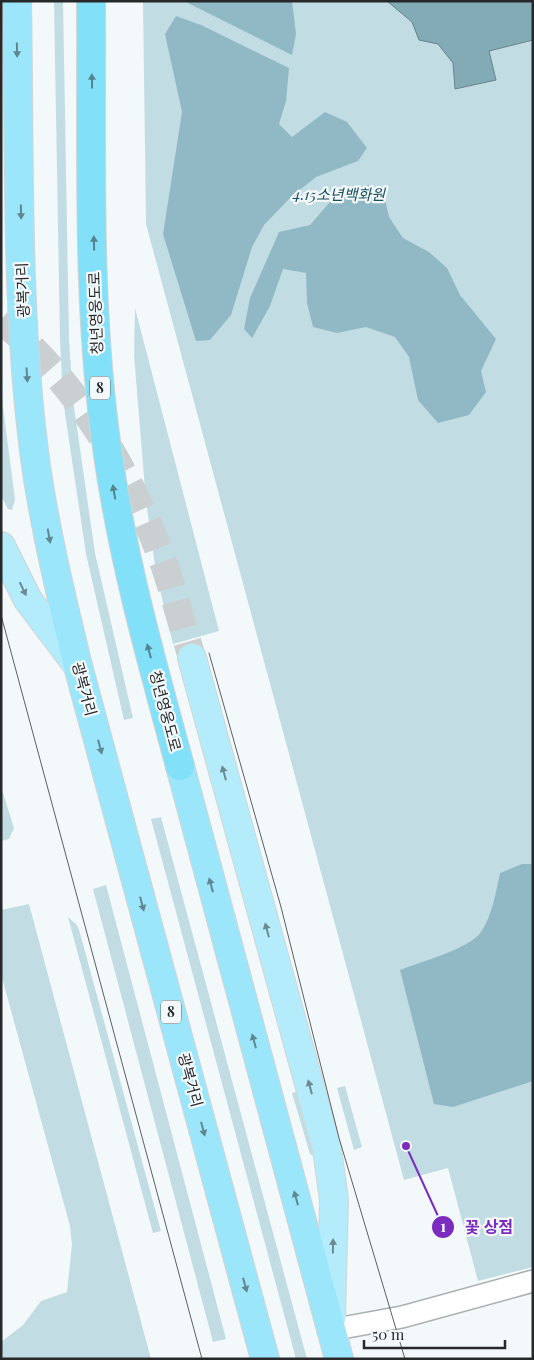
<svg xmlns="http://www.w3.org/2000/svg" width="534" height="1360" viewBox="0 0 534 1360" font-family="'Playfair Display','Noto Sans KR',serif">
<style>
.green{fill:#c2dce4}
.forest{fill:#91b9c5}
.water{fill:#83abb6;stroke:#67848c}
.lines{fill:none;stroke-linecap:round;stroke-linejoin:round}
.primary-tunnel{stroke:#cacfd1;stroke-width:28;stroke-dasharray:28 14;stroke-linecap:butt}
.minor-casing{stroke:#aab0b2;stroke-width:24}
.primary-casing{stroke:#d4d4d4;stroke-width:30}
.trunk-casing{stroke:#d4d4d4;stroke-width:30}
.motorway-casing{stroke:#d4d4d4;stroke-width:30}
.minor{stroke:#fff;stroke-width:21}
.primary{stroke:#b4ecfb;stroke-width:28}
.trunk{stroke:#9be6fa;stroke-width:28}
.motorway{stroke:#82e0f9;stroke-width:28}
.tram{stroke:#5d6061;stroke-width:1}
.oneway{fill:#608792}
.oneway2{fill:#548491}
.oneway3{fill:#6d8a92}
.labels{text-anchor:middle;stroke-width:4.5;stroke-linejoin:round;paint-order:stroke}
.shield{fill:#f3f9fb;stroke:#646768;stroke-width:1}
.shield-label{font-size:14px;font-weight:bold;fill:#262829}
.park-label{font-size:15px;font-style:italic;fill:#19515e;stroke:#f3f9fb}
.street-label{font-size:15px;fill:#262829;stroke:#f3f9fb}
.leader{fill:none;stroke:#7b2cbf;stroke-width:2}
.callout-dot{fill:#7b2cbf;stroke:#f3f9fb;stroke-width:2}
.mark-label{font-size:15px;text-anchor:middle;font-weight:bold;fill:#fff}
.callout-label{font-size:16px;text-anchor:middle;font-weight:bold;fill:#7b2cbf;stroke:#f3f9fb;stroke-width:4.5;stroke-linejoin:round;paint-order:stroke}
</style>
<rect width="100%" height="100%" fill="#f3f9fb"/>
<!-- green -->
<path class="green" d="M54 1H63L69 339 73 400 95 553 133 718 124 720 86 554 63 400 60 340Z
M143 1H533V1267L478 1281 448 1168 404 1180 146 224Z
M135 308 219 631 173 644 156 573 146 501 134 355Z
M1 391 15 500 12 510 8 509 1 496Z
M1 787 14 828 9 839 1 841Z
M161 817 307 1359H296L151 819Z
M106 885 226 1339 213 1342 93 889Z
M29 904 151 1359H1V1342L23 1325 41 1301 67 1292 72 1245 70 1226 1 974V910Z
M68 917 77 925 80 933 161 1231 153 1233Z
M345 1086 362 1147 354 1150 337 1088Z
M301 1091 315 1157 310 1154 292 1093Z"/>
<!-- forest -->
<path class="forest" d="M184 1H292L296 34 292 55Z
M176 16 201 25 289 68 286 101 279 124 292 137 325 112 347 122 367 148 358 161 316 177 291 197 264 225 252 247 231 315 210 340 196 341 163 234 182 112 165 34Z
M368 185 383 191 389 217 403 238 429 252 447 268 460 295 496 339 481 371 486 392 469 415 438 423 418 400 409 357 395 337 366 327 337 333 313 327 307 303 306 273 283 269 270 306 252 338 244 329 250 298 279 232 310 225 336 195Z
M522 864H533V1081L453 1107 434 1104 400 970C420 962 469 949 481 932 492 916 496 892 500 873Z"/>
<!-- water -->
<path class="water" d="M387 1H533V40L489 51 496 80 455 89 453 63 438 44 419 40 412 22Z"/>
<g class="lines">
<!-- primary-tunnel -->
<path class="primary-tunnel" d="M1 320C77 382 132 475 165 567 175 597 183 628 192 658"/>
<defs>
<path id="minor" d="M331 1330 402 1317 533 1281"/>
<path id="primary" d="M1 546 28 600 78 666
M192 658 327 1149 334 1200 331 1319"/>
<path id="trunk" d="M17 1C20 156 15 313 36 466 46 534 62 600 78 666L265 1359
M180 766 339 1359"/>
<path id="motorway" d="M91 1C92 150 86 309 108 455 123 561 152 663 180 766"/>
</defs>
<!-- minor casing -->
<use href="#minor" class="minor-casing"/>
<!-- primary casing -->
<use href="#primary" class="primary-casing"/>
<!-- trunk casing -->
<use href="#trunk" class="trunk-casing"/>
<!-- motorway casing -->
<use href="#motorway" class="motorway-casing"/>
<!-- minor -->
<use href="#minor" class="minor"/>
<!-- primary -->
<use href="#primary" class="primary"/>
<!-- trunk -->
<use href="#trunk" class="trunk"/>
<!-- motorway -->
<use href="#motorway" class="motorway"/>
<!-- tram -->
<path class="tram" d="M1 615 202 1359
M209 653 281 907 339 1138 405 1359"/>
</g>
<!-- one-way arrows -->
<defs><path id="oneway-solid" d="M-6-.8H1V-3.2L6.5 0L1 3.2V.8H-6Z" transform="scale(1.25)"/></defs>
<g class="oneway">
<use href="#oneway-solid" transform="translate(17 50) rotate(89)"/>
<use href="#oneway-solid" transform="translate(21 212) rotate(89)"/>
<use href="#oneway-solid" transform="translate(27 375) rotate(86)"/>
<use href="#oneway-solid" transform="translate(49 536) rotate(80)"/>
<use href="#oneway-solid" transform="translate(100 747) rotate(75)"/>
<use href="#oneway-solid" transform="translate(211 885) rotate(-105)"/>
<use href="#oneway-solid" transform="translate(142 904) rotate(75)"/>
<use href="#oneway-solid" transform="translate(254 1041) rotate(-105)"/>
<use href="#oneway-solid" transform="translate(203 1129) rotate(75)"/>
<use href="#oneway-solid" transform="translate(296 1198) rotate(-105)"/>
<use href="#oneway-solid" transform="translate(245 1285) rotate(75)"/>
</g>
<g class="oneway2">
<use href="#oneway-solid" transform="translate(92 81) rotate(-91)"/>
<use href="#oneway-solid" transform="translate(94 243) rotate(-91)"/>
<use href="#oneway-solid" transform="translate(114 492) rotate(-100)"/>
<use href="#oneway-solid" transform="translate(149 651) rotate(-105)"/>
</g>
<g class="oneway3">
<use href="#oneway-solid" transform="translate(23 589) rotate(64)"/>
<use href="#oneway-solid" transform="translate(224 773) rotate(-105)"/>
<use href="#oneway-solid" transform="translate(267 930) rotate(-105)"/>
<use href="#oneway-solid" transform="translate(310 1087) rotate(-105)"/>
<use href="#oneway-solid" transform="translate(333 1246) rotate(-89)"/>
</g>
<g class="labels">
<!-- shield labels -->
<g class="shield">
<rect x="90" y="376.5" width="20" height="23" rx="4"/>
<rect x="161" y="1000.5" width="20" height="23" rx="4"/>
</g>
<g class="shield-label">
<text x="100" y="393">8</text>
<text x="171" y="1017">8</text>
</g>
<!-- park labels -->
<g class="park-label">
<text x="339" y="200">4.15소년백화원</text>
</g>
<!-- street labels -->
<g class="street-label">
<text transform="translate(23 290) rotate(-92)" y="5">광복거리</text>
<text transform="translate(96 313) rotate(-92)" y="5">청년영웅도로</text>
<text transform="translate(84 689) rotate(75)" y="5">광복거리</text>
<text transform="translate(165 711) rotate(75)" y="5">청년영웅도로</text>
<text transform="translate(190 1080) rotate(75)" y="5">광복거리</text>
</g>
</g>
<!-- callouts -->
<path class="leader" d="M406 1146L443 1227"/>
<g class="callout-dot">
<circle cx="406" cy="1146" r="5"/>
<circle cx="443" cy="1227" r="12"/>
</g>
<g class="mark-label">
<text x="443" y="1232">1</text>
</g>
<g class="callout-label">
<text x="489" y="1233">꽃 상점</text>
</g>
<!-- border -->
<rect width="534" height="1360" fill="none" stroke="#262829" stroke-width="5"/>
<!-- scale -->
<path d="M364 1340v8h141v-8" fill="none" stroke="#262829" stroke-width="2.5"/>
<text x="372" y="1340" font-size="15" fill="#262829" stroke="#f3f9fb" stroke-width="4" paint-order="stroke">50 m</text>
</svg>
